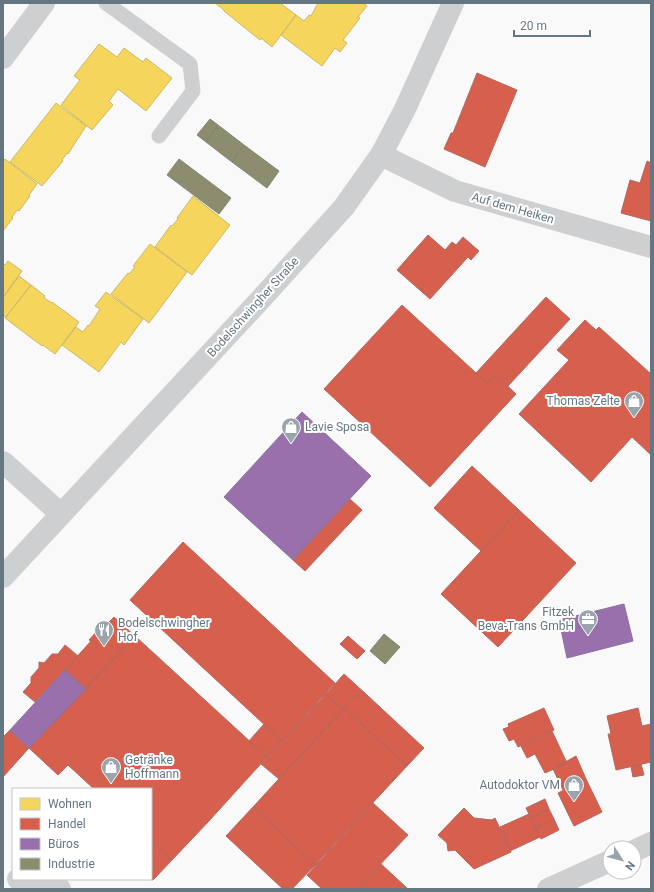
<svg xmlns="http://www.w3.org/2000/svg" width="654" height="892" viewBox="0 0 654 892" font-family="Roboto,sans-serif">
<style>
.homes{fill:#f6d55c;stroke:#cab868}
.shops{fill:#d6604d;stroke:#b4675d}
.offices{fill:#9970ab;stroke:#89729f}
.industry{fill:#8c8c6e;stroke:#808574}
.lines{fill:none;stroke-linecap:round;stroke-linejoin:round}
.service{stroke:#cecfd0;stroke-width:15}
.minor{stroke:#cecfd0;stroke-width:22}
.tertiary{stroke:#cecfd0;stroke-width:22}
.labels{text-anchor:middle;stroke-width:4;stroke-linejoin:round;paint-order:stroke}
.street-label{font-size:12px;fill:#657683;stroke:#fff}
.poi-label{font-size:12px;fill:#657683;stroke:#fff;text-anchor:end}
</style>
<rect width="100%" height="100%" fill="#f9f9f9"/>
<!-- homes -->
<path class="homes" d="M215 3H280L296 15 272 47 261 38 260 40 224 11V10Z
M318 3H363L367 6 358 17 360 18 343 40 347 43 340 52 335 48 322 66 281 35 296 15 304 21 309 15 311 16Z
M99 44 117 57 124 48 143 62 146 58 172 78 146 111 118 89 109 101 113 105 92 130 61 105 80 80 74 76Z
M56 103 86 126 68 154 67 153 62 160 63 161 42 186 10 162Z
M5 159 37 184 29 195 30 196 19 211 17 210 12 217 13 218 3 231V162Z
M193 196 230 225 192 275 155 247 171 225 172 226 178 219 177 218Z
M150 244 187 272 149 323 111 294 128 273 129 274 135 267 133 266Z
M8 261 22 271 3 297V263L5 265Z
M19 276 31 285 6 317 3 315V298Z
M31 285 45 296 44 298 52 303V302L79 322 55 354 43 345 42 346 5 318Z
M106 292 143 319 124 345 121 342 99 372 62 345 76 327 83 332 88 325 89 326 100 309 95 306Z"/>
<!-- shops -->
<path class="shops" d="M477 73 517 90 485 167 444 149 451 133H453Z
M647 161 651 163V221L621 213 630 180 640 183Z
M428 235 445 250 452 242 456 245 463 237 479 251 471 260 468 257 430 299 397 270Z
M546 297 570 319 508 386 496 375 487 383 476 373Z
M402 305 487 383 496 375 516 394 430 487 324 389Z
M585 320 596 330 599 327 651 374V455L632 437 591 482 519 414 569 360 557 350Z
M472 466 519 510 481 551 434 508Z
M350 499 362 510 305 571 293 560Z
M519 510 576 563 498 647 441 594Z
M183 542 335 683 282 741 130 600Z
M114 617 135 636 86 689 65 670 91 641 89 640 97 631 99 632Z
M135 636 267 757 208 822 172 860 151 841V789H94L68 765 58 775 29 748Z
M348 636 365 651 357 659 340 644Z
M65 645 78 656 35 702 23 692 31 683V677L39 668V662L44 663 52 654H58Z
M344 674 367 695 355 696 342 709 326 694Z
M326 694 343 710 279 779 261 764Z
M367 695 424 748 407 766 344 708 343 710 342 709 355 696Z
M344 708 407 766 315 865 253 807Z
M544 708 554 730 518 747 514 739 509 741 503 729 509 727 508 724Z
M638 708 642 726 651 724V762L616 770 608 734H611L607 716Z
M264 724 282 741 267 757 249 741Z
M10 730 29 748 3 777V737Z
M552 731 567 763 545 773 535 754 527 758 521 746Z
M576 756 586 779 563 790 553 769Z
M641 764 644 775 633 777 631 767Z
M586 779 602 812 574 826 558 793Z
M545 799 549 809 531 818 526 808Z
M373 803 408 835 357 889H322L307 875Z
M253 807 315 865 292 889H283L226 836Z
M464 808 474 818 492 820 495 818 511 852 474 869 455 850 448 851 447 843 438 835Z
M549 809 554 819 535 828 531 818Z
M529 814 540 837 510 851 500 827Z
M554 819 559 830 541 839 535 828Z
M153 843 172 860 153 880 148 879H151V845Z
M381 864 408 889H357Z"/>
<!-- offices -->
<path class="offices" d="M302 412 371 476 293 560 224 497Z
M624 604 633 641 567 658 559 620Z
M65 670 86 689 29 748 10 730Z"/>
<!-- industry -->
<path class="industry" d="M210 119 218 125 206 142 197 135Z
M218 125 244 145 232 162 206 142Z
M244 145 279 171 267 188 232 162Z
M179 159 231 198 219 214 167 175Z
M384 634 400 647 385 664 370 651Z"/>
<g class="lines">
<!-- service -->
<path class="service" d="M106 3 190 64 193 91 159 136"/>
<!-- minor -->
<path class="minor" d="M3 58 44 3
M381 155 455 191 651 247
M3 462 61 514
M634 851 651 843
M18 879 60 889
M548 889 610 861"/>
<!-- tertiary -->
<path class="tertiary" d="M3 577 261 299 344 207 381 155 405 109 453 3"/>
</g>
<!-- icons -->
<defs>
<symbol id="shop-pin" viewBox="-11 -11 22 30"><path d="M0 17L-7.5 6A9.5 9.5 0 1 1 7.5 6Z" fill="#99a4ac" stroke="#fff"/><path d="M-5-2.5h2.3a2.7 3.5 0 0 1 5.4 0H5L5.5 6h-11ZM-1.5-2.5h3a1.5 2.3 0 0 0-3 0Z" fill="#fff"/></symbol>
<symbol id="office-pin" viewBox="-11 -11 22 30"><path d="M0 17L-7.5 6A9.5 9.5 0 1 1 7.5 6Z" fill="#99a4ac" stroke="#fff"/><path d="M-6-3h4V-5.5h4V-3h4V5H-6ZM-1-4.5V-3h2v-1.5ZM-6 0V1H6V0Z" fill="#fff"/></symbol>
<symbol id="restaurant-pin" viewBox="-11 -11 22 30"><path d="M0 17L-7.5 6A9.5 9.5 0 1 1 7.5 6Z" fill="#99a4ac" stroke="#fff"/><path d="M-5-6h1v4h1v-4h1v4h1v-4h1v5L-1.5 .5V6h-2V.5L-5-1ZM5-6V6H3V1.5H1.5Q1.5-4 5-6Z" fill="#fff"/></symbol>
</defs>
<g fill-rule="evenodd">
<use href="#shop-pin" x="623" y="390" width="22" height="30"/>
<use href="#shop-pin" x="280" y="416" width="22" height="30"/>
<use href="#office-pin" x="577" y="608" width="22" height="30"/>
<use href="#restaurant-pin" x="93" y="619" width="22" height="30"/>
<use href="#shop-pin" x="100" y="756" width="22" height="30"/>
<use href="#shop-pin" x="563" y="774" width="22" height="30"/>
</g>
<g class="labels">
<!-- street labels -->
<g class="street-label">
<text transform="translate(513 208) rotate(16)" y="4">Auf dem Heiken</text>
<text transform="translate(253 307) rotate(-48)" y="4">Bodelschwingher Straße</text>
</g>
<!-- poi labels -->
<g class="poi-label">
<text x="620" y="405">Thomas Zelte</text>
<text x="305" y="431" text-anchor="start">Lavie Sposa</text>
<text x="574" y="616">Fitzek<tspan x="574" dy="14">Beva-Trans GmbH</tspan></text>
<text x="118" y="627" text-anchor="start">Bodelschwingher<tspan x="118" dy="14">Hof</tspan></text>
<text x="125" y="764" text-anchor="start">Getränke<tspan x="125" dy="14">Hoffmann</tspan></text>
<text x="560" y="789">Autodoktor VM</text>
</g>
</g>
<!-- border -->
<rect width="654" height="892" fill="none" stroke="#657683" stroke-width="8"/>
<!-- legend -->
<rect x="12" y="788" width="140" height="92" fill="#ffffff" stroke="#c1c8cd"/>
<rect x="20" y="798" width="20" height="12" fill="#f6d55c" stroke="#c1c8cd"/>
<text x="48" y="808" font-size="12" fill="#657683">Wohnen</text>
<rect x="20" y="818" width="20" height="12" fill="#d6604d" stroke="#c1c8cd"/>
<text x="48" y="828" font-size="12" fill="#657683">Handel</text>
<rect x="20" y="838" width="20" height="12" fill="#9970ab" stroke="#c1c8cd"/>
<text x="48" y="848" font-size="12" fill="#657683">Büros</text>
<rect x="20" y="858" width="20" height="12" fill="#8c8c6e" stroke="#c1c8cd"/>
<text x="48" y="868" font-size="12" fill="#657683">Industrie</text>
<!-- north arrow -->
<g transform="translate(622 860) rotate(126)"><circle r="19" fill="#ffffff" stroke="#c1c8cd"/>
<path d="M0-3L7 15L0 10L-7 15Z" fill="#99a4ac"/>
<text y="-6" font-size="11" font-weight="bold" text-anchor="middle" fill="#657683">N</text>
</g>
<!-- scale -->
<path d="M514 30v6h76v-6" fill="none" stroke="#657683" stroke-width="2"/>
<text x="520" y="30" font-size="12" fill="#657683" stroke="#ffffff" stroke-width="3" paint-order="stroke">20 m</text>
</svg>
